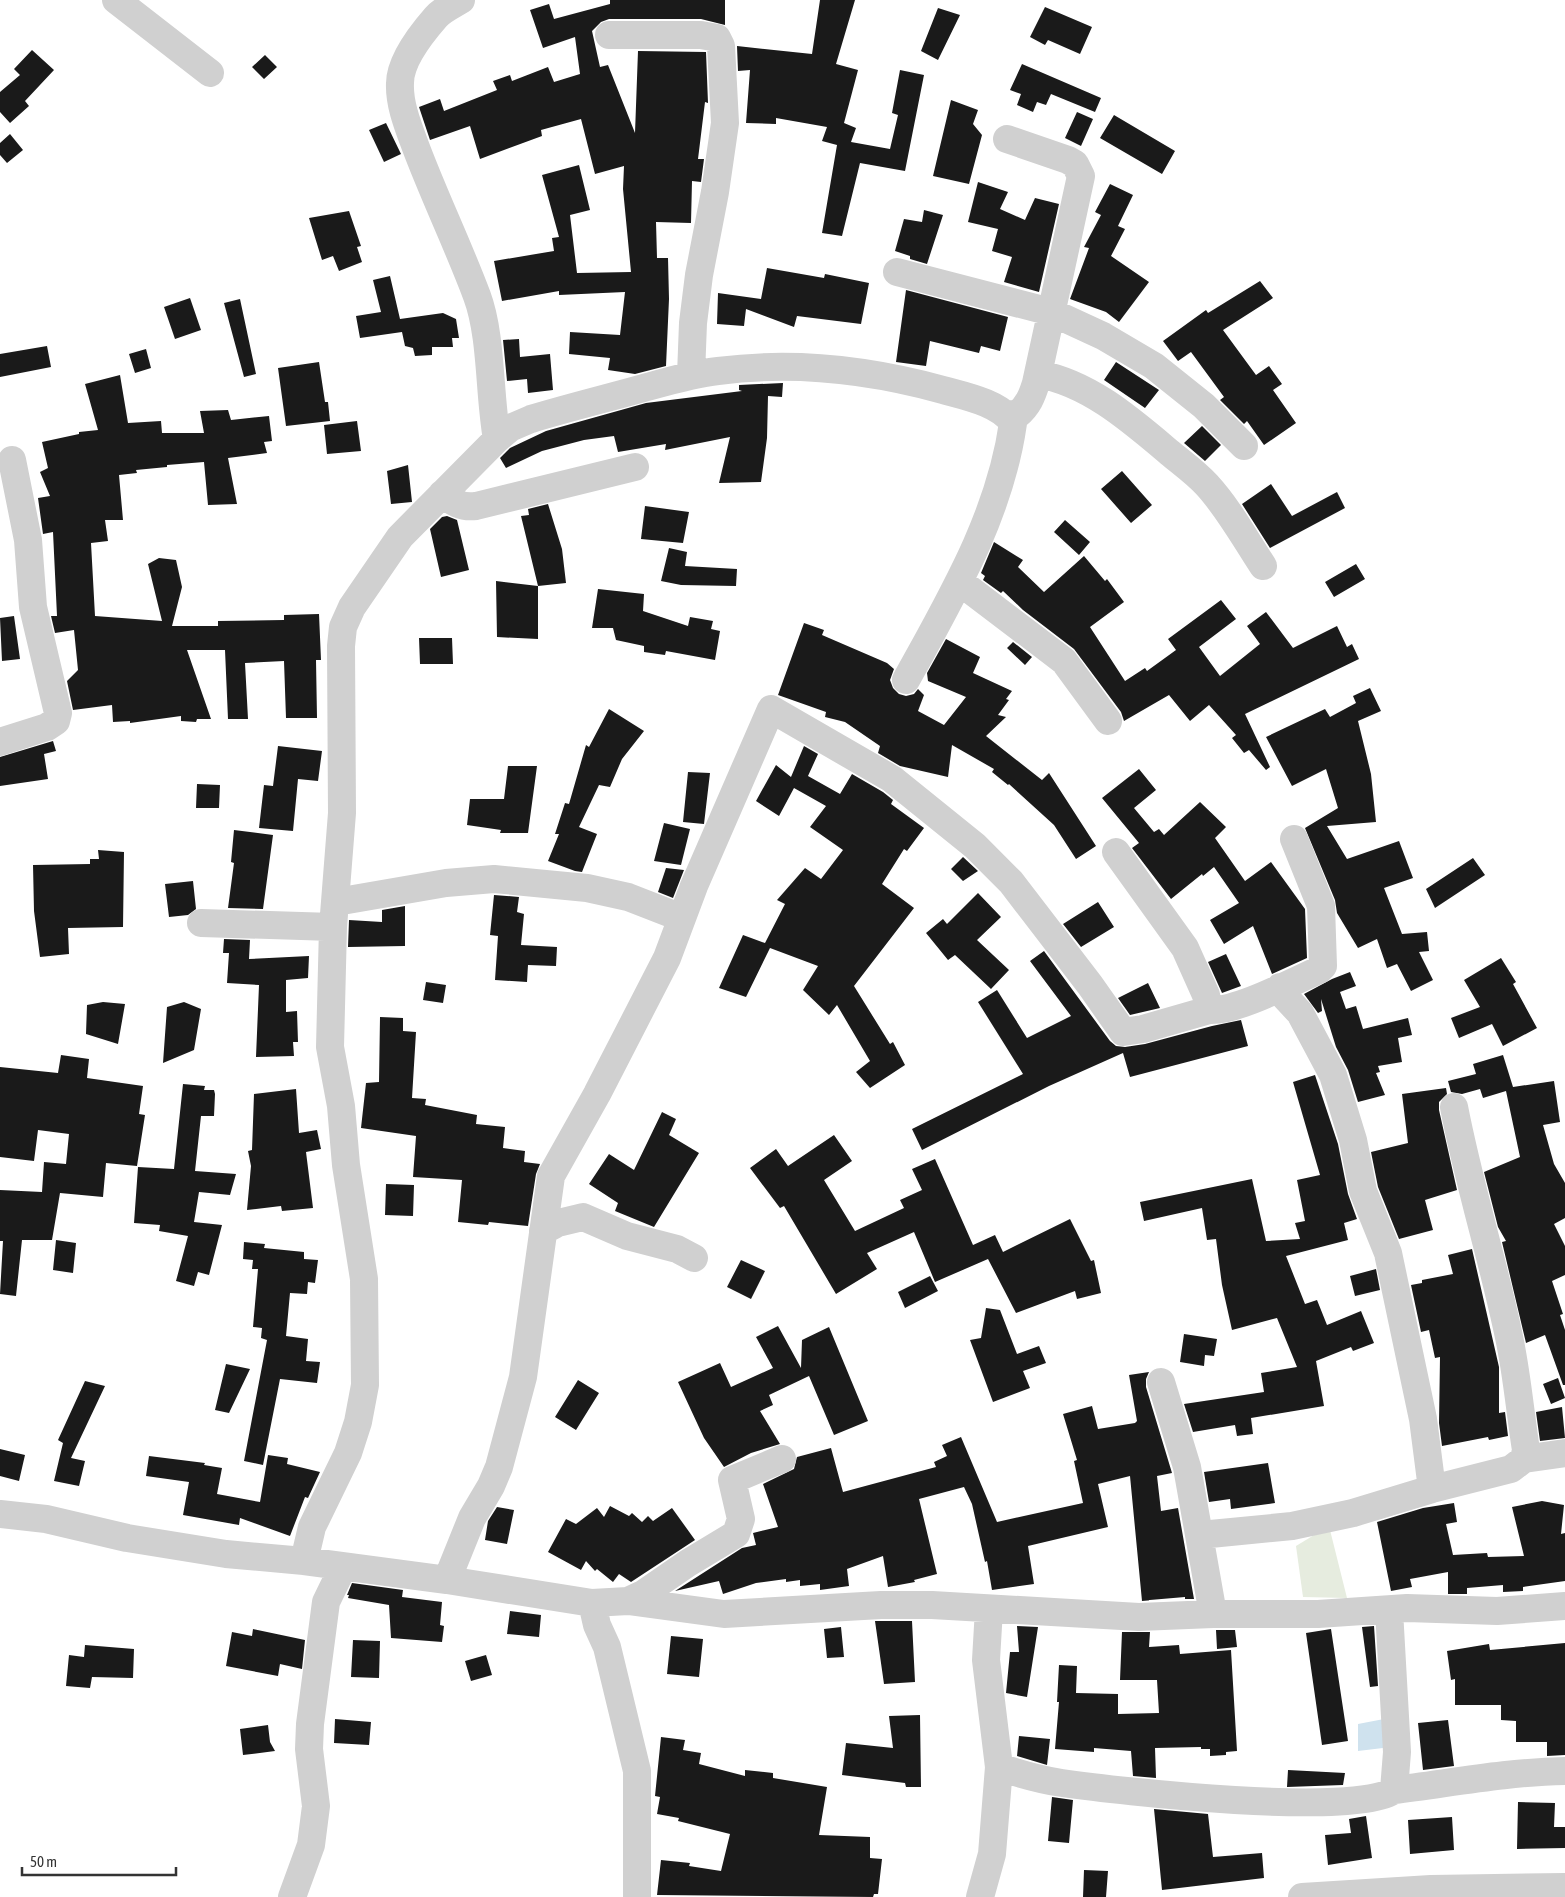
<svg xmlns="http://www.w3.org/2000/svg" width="1565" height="1897" font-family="'Asap Condensed',sans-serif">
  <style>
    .green { fill: #e6ecdf }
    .water { fill: #cfe2ee }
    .building { fill: #1a1a1a }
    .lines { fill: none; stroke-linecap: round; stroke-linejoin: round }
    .minor { stroke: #d0d0d0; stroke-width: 28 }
  </style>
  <rect width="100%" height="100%" fill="#fff"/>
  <path class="green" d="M1329,1526L1347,1598L1303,1597L1296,1546Z"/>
  <path class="water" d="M1384,1719L1383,1748L1358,1751V1724Z"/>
  <path class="building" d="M610,0H725V25L701,19H609L601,22L592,31L600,67L608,65L635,133L638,51L706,52L708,103L705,102L698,159H704L701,182L692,181L691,223L656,222L657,258H668L669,299L666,366L635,374L608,370L610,358L569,354L570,332L620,335L625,292L559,295V291L502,301L494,261L554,251L552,238L559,237L542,175L579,165L590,210L570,215L577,273L631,272L623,189L624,166L595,174L581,119L541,130L542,136L480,159L470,126L430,140L419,107L440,99L444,111L497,90L493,81L510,75L512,81L548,67L554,82L580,74L575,37L543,48L530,10L549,4L554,19L610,4Z
    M820,0H855L836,64L858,70L844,123L856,128L851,142L890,149L898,115L892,113L900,70L924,75L905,171L860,163L842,236L822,233L837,145L822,141L827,127L776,118V124L746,123L750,70L738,71L737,46L812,54Z
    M1045,7L1092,27L1080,54L1048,40L1045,45L1030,37Z
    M938,8L960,15L938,60L921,51Z
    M32,50L54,70L25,101L29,106L10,123L0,112V92L20,75L14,69Z
    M265,55L277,67L264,79L252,67Z
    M1022,64L1101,98L1095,112L1051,94L1046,105L1037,102L1033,112L1017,105L1021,94L1010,90Z
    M951,100L978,110L973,124L982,135L969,184L933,176Z
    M1077,112L1093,119L1081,146L1065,138Z
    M1114,115L1175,151L1162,174L1100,138Z
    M386,123L401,154L384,162L369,130Z
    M10,134L23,150L7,163L0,155V143Z
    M978,182L1008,192L1000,209L1025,220L1035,198L1059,204L1039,292L1004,282L1012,257L992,251L998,229L968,222Z
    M1110,184L1133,195L1118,226L1125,229L1111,256L1149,282L1119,322L1106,312L1070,299L1089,248L1084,247L1101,215L1095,212Z
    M924,210L943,215L927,264L910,259V256L895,251L904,219L922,222Z
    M349,211L361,246L357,247L362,262L339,271L333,256L322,260L309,218Z
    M767,268L824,278L825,274L869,283L861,324L797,316L794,327L746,309L744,326L717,324L718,293L761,299Z
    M390,276L400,319L443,313L456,319L459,338H452L453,347H432V355L415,356L413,348L405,346L402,332L360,338L356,316L381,312L373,280Z
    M1260,281L1273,298L1223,330L1256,375L1269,366L1282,384L1273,390L1296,423L1264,445L1247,421L1244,424L1220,400L1224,397L1191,352L1178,361L1163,341L1206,310L1208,313Z
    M906,290L1008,317L1000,351L981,346L979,353L930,341L926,366L896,362Z
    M190,298L201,330L175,339L164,307Z
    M240,299L256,374L244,377L224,303Z
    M519,339L520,357L550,354L553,390L528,393L527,379L507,381L503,340Z
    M47,346L51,367L0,377V354Z
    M146,349L151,368L135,373L129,354Z
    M319,362L325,402H328L330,421L286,426L278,368Z
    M1116,362L1159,390L1145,408L1104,380Z
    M120,375L128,423L161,421L162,433H204L200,411L228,410L231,420L269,416L272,441L264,442L267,453L228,458L237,504L208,505L204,462L167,465V467L136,470L137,473L119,475L123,520H105L108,541L91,543L95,616L162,621L148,564L159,558L176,560L182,587L172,626H218V621L284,620V615L319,614L321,660H316L317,718H286L284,661L245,663L248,719H228L225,650H187L211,719H197L196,722L181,721V716L130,723V721L113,722L112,705L73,710L67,681L78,670L74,630L55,633L51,616H57L53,532L43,534L38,498L50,496L40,472L48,468L42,442L79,434V432L98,430L85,384Z
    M783,383L782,397L768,396L767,438L761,482L719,483L730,437L665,450L666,444L618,452L614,436L584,440L542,451L506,468L500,458L510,448L546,431L646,403L742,391L739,390V385Z
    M357,421L361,451L327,454L324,425Z
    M1202,426L1221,445L1205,461L1184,443Z
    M408,465L412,502L391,504L387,471Z
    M1122,471L1152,505L1131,523L1101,489Z
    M1271,484L1292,516L1337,492L1345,508L1270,548L1242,504Z
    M548,504L562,549L566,583L538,586L521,516L529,515L528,509Z
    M645,506L689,512L683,543L641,539Z
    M447,516L457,520L469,570L441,577L430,529L442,517Z
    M1065,520L1090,542L1079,555L1054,532Z
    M994,542L1023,560L1018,567L1044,592L1084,556L1105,581L1107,579L1124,602L1090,627L1125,681L1145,668L1147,671L1176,650L1168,639L1221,600L1236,619L1199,647L1220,676L1260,644L1247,626L1266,612L1293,648L1337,626L1347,647L1352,644L1359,659L1245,714L1270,767L1266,770L1249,750L1244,753L1232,738L1236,735L1209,705L1190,721L1169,695L1124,721L1121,712L1074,649L1023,610L1003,591L1001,593L983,580L985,576L981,573Z
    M669,548L687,552L685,566L737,569L736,586L681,585L661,581Z
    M1356,564L1365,579L1334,597L1325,582Z
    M496,581L538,586V639L497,637Z
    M598,589L644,594L643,611L688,626L690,617L713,621L711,629L720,631L715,660L666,651L665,655L644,652V646L616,640L613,628H592Z
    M14,616L20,659L2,661L0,618Z
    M804,623L824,630L822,635L887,663L894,669L890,680L893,688L899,694L906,696L914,694L918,689L924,695L918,711L944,725L966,697L928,681L927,673L946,639L980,657L973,673L1012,691L1006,699L1009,700L998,715L1006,717L986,736L1042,780L1049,773L1096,846L1076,859L1054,825L1009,784L1008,785L992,772L994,769L952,745L948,777L900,766L878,753L880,746L845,722L825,717L826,712L778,695Z
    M419,638H452L453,664H420Z
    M1013,642L1032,657L1025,665L1007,648Z
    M1370,688L1381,711L1358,721L1371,774L1376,822L1327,826L1347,859L1399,841L1413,878L1384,888L1402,934L1427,932L1429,951L1419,952L1433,980L1411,991L1397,964L1387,968L1377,939L1358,948L1337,913L1335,900L1305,828L1338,808L1326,769L1292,786L1266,737L1325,709L1330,717L1356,703L1353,696Z
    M609,709L644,731L622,759L610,787L599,785L579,827L597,834L582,872L575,871L548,861L559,834H555L565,803L569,804L586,745L589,747Z
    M53,741L56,751L44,754L48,779L0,786V757Z
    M278,746L322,751L318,781L298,779L293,831L259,828L264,785L273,786Z
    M804,746L818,754L808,776L840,794L852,774L883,792L893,800L891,804L924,828L907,851L904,849L882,884L914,908L854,986L890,1044L893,1042L905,1065L870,1088L856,1072L870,1061L837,1005L829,1015L803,990L818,966L770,948L746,997L719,988L743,935L765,943L785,904L777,900L805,868L821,879L843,850L810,827L826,806L794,788L779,816L756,801L776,765L791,777Z
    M508,766H537L528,833H500L501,830L467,825L470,799H504Z
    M1139,769L1156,790L1134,808L1154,832L1159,829L1164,835L1200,802L1226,827L1215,838L1245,881L1271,862L1305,909L1307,958L1272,974L1253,926L1224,944L1210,920L1239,903L1214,867L1203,876L1202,874L1171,899L1132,848L1139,843L1102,798Z
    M688,772L710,773L704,824L683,822Z
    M197,784L220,785L219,808H196Z
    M664,823L690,829L681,865L654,861Z
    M234,830L273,835L263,909L228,908L234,863L231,862Z
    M98,850L124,852L123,927L68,928L69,954L40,957L34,911L33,865L90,864V859H99Z
    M963,857L978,871L963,881L951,869Z
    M1473,858L1485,875L1435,908L1426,889Z
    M666,868L684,870L673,898L658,892Z
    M193,881L196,909L188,915L169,917L165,884Z
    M978,893L1001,917L977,940L1009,970L991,989L955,955L948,960L926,933L943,919L947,924Z
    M494,895L519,897L517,912L524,914L521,945L557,947L556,966L528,965L527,982L495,980L498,936L490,935Z
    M1098,902L1114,927L1081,947L1063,924Z
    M405,906V946L348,947L349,920L382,922V910Z
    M224,939L250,940L249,959L309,956L308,978L286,980V1012L297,1011L298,1042H293L294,1056L256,1057L259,985L227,983L229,953H223Z
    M1044,951L1110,1041L1116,1046L1125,1047L1145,1044L1212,1026L1241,1020L1248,1046L1130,1077L1123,1053L1049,1086L922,1150L912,1129L1023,1074L978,1002L997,990L1027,1038L1071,1016L1030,961Z
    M1226,954L1241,986L1222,993L1208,962Z
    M1501,958L1516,982L1513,984L1537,1028L1503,1046L1492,1024L1459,1038L1451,1018L1480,1007L1464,980Z
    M1350,972L1356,986L1340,992L1346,1009L1356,1006L1363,1029L1408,1018L1412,1035L1398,1038L1402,1062L1378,1066L1380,1072L1376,1073L1385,1095L1358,1102L1348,1070L1336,1047L1321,999L1322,1011L1318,1013L1304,994L1332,979Z
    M426,982L446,985L443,1003L423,1000Z
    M1148,983L1160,1008L1130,1015L1118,998Z
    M103,1002L125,1004L118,1044L86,1034L87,1005Z
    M184,1002L201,1009L194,1050L163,1063L167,1007Z
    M380,1017L403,1018V1031L416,1032L412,1098L426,1099L425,1105L477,1115L476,1124L505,1127L503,1148L525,1151L524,1162L540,1164L536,1174L528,1226L489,1222L488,1225L458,1222L462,1180L413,1177L416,1136L361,1128L366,1083L379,1082Z
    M61,1055L89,1059L87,1078L143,1086L139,1114L145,1115L137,1166L106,1163L103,1197L60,1193L52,1240H22L16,1296L0,1294L3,1241H0V1190L42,1192L44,1162L66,1164L69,1134L38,1130L34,1161L0,1157V1067L58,1073Z
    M1503,1055L1513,1087L1554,1081L1560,1122L1543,1125L1554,1164L1565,1183V1218L1554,1224L1565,1246V1275L1552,1281L1563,1314L1560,1315L1565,1330V1385H1563L1545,1335L1526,1343L1502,1242L1506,1241L1498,1227L1484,1172L1520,1157L1506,1091L1483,1098L1480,1089L1462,1094L1451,1092L1448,1081L1476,1074L1473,1064Z
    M1315,1075L1338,1144L1348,1194L1357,1219L1344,1223L1348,1240L1286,1256L1305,1304L1317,1300L1327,1325L1361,1311L1374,1343L1353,1351L1351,1347L1316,1361L1324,1406L1251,1418L1253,1434L1237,1436L1235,1425L1193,1432L1184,1404L1264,1392L1261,1373L1297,1367L1277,1318L1232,1330L1222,1285L1216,1239L1207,1240L1202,1208L1144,1221L1140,1202L1252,1179L1266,1241L1300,1239L1295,1223L1305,1221L1297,1180L1320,1175L1293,1082Z
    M183,1084L205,1086L204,1090H214L215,1094L214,1116H201L195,1171L236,1174L230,1195L199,1192L194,1222L222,1225L209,1275L198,1272L194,1286L176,1281L188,1236L159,1231L160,1225L134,1223L138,1167L174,1169Z
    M1446,1088L1447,1094L1439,1102V1110L1457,1190L1425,1200L1433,1230L1399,1239L1378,1187L1371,1152L1408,1143L1402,1094Z
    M296,1089L299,1133L317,1130L321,1149L306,1152L313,1208L282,1211L281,1206L247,1210L251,1166L248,1151L252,1150L254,1094Z
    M662,1112L676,1119L669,1135L699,1153L654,1227L615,1211L618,1203L589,1184L609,1154L634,1170Z
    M834,1135L852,1161L824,1180L855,1231L904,1208L900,1200L922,1190L912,1169L935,1159L973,1245L995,1235L1003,1252L1070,1219L1091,1261L1094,1260L1101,1293L1077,1299L1075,1291L1016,1313L988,1259L935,1282L914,1232L867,1253L877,1269L836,1294L784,1206L780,1208L750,1168L776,1149L788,1166Z
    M386,1184L414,1185L413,1216L385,1215Z
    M56,1240L76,1243L73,1273L53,1270Z
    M244,1242L265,1244L264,1248L304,1252V1259L318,1260L315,1283L308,1282L307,1294L290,1293L286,1336L308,1339L306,1361L320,1362L317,1383L280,1379L263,1465L244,1461L267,1340L261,1338L262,1328L253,1327L258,1269H252L253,1260L243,1259Z
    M1472,1249L1499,1367V1413L1505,1412L1508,1436L1489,1440L1488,1437L1442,1446L1439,1423L1440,1357L1435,1358L1429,1330L1421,1332L1411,1285L1422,1283V1280L1453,1274L1448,1255Z
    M741,1260L765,1271L751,1299L727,1287Z
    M1376,1269L1380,1290L1355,1296L1350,1276Z
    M930,1276L938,1291L905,1308L898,1292Z
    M986,1308L1000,1310L1017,1354L1039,1346L1046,1363L1023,1371L1030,1388L993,1402L970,1340L981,1338Z
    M778,1326L801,1368L802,1340L829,1327L868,1421L834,1435L809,1376L769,1395L773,1405L760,1411L780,1444L751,1453L724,1467L704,1438L678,1382L720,1363L731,1387L773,1368L756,1337Z
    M1184,1334L1217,1339L1214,1356L1205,1355L1204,1366L1180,1362Z
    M226,1364L250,1369L229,1413L215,1410Z
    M1149,1372L1146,1379V1387L1172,1473L1157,1476L1161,1511L1178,1508L1194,1599H1185V1597L1138,1601H1142L1130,1476L1098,1484L1108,1527L1028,1546L1034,1584L992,1590L987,1561L985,1562L972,1504L964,1487L919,1499L937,1574L914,1580L915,1582L888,1587L883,1556L847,1569L849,1586L820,1590V1584L800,1586V1580L786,1582V1579L756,1583L723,1594L719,1581L675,1591L742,1548L756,1545L753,1533L778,1527L763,1484L794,1469L797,1457L831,1448L843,1492L936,1467L934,1462L947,1456L942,1445L961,1437L997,1522L1083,1503L1074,1461L1077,1460L1063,1414L1092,1406L1098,1429L1135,1423L1137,1421L1129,1375Z
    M1558,1378L1565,1398L1551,1404L1543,1384Z
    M578,1380L599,1393L576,1430L555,1417Z
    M85,1381L105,1386L71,1458L85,1461L79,1486L54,1481L63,1443L58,1440Z
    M1562,1407L1565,1438L1540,1441L1536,1412Z
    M0,1449L25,1455L19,1481L0,1476Z
    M268,1455L288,1458L287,1464L320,1472L308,1498L305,1497L290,1536L240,1518L239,1525L183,1515L189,1482L146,1476L149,1456L205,1463L204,1465L222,1468L217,1494L260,1502Z
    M1268,1463L1275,1503L1231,1509L1230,1499L1209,1502L1204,1472Z
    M1542,1501L1564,1505L1561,1534L1565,1533V1581L1523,1587V1591L1503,1592V1585L1467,1588V1594H1448V1572L1410,1579L1412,1587L1391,1591L1377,1522L1423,1508L1454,1503L1457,1522L1446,1524L1453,1555L1487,1553L1488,1557L1524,1556L1512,1507Z
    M610,1506L629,1516L632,1513L642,1522L648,1516L653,1521L672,1508L695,1540L631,1582L619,1574L613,1582L597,1569L595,1571L586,1561L581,1570L548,1552L566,1519L576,1524L597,1508L604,1517Z
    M497,1507L514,1510L507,1544L485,1540L488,1521Z
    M352,1583L403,1590L402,1597L442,1602L440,1625L444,1626L442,1642L391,1638L389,1605L348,1598L349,1595H347Z
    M510,1611L541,1615L539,1637L507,1634Z
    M875,1621H912L915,1682L884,1684Z
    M1017,1626L1038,1627L1027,1697L1006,1693L1010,1652H1019Z
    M1374,1626L1378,1686L1370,1687L1362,1627Z
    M841,1627L844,1657L827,1658L824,1629Z
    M253,1629L305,1640L302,1669L280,1664L278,1676L226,1666L232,1632L252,1636Z
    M1331,1629L1348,1741L1322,1745L1306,1633Z
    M1216,1630H1235L1237,1647L1217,1649Z
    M1122,1632H1150L1149,1647L1179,1645L1180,1654L1231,1650L1237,1751L1226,1752V1755L1210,1756V1749H1201V1747L1155,1748L1156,1778L1133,1776L1131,1751L1094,1748V1752L1055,1749L1059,1702H1057L1059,1665L1077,1666L1076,1693L1118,1694V1714L1159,1713L1157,1680H1120Z
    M671,1636L703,1639L699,1677L667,1674Z
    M353,1640L380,1641L379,1678L351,1677Z
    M1565,1643V1755L1547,1756V1742H1516V1721L1501,1720V1705H1455V1679L1451,1680L1447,1651L1489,1644L1490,1650Z
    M85,1645L134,1649L133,1678L92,1677L90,1688L66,1686L69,1655L84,1657Z
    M486,1655L492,1675L471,1681L465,1661Z
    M920,1715L921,1787H906L905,1783L842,1775L846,1743L893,1748L889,1716Z
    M335,1719L371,1722L369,1745L334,1743Z
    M1448,1720L1454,1766L1423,1770L1418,1723Z
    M268,1725L270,1742L275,1751L243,1755L240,1729Z
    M1019,1736L1050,1739L1047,1765L1017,1756Z
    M661,1737L685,1740L683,1750L701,1753L699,1764L745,1776V1770L773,1773V1778L827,1787L819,1835L870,1837V1858L882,1859L878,1894H874L873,1897L657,1895L661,1860L690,1863L689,1866L721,1871L730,1834L678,1821L679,1818L657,1814L660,1797L655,1796Z
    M1288,1770L1345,1773L1343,1785L1287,1787Z
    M1052,1797L1073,1800L1069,1843L1048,1841Z
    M1518,1802L1555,1803L1554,1827H1565V1848L1517,1849Z
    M1154,1809L1208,1814L1213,1857L1262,1853L1264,1878L1162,1890Z
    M1366,1816L1372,1858L1328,1865L1325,1835L1351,1833L1349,1819Z
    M1452,1817L1454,1850L1410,1854L1408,1820Z
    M1084,1870L1108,1871L1106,1897H1083Z"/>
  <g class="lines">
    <path class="minor" d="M116,0L210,73
      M461,0C453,5 442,10 436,17C422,33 400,61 400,83C399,104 408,126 415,145C434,196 458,245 477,296C492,336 489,396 497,439
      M609,35H701L717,38L721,46L725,123L715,192L699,275L693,323L691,375
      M897,272L1051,312L1103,336L1154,366L1204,406L1244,446
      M1038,374C1089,383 1131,420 1170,453C1182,463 1196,473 1207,485C1229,509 1245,539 1263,566
      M1007,414L1017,415C1028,406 1032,396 1036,383L1081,176L1075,164L1068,160L1007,139
      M442,494C453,502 461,508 476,506L635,467
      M960,582L1064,661L1108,721
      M0,742L47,727L56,721L58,713L33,607L28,540L12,460
      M1116,852L1185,948L1206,995L1209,1010C1236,1012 1292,982 1319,970L1323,966L1321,906L1294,839
      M336,902L446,883L494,879L587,888L628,897L682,918
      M201,923L333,927
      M1280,987L1286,998L1300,1013L1333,1075L1353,1140L1363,1191L1388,1253L1423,1419L1432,1489
      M543,1231L558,1223L583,1217L627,1236L677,1249L694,1258
      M1161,1382L1187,1467L1213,1614
      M1524,1459L1565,1453
      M0,1514L46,1519L127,1538L226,1554L304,1561L447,1580L592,1603L628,1601L724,1614L881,1605H932L1139,1617L1213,1614H1318L1407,1608L1497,1611L1565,1606
      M1200,1535L1292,1526L1353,1513L1432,1489L1511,1469L1524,1459L1526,1450C1520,1412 1517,1374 1509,1337C1493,1260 1469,1185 1454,1107
      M304,1561L312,1527L348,1453L358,1422L365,1385L364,1279L346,1165L341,1106L330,1047L333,927L342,813L341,646L343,627L352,607L400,537L497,439L510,428L531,419C567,408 604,399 640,389C666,382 691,374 718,371C793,361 870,370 943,390C965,396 1000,403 1013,423C1000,516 951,598 906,680
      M447,1580L472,1518L491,1486L499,1467L523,1377L551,1176L597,1094L667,958L694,886L771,709L892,779L975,846L1011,882L1090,985L1123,1032L1143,1029L1209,1010
      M628,1601L643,1594L688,1563L736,1534L741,1519L732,1480L782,1459
      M592,1603L597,1625L607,1647L637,1771V1897
      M1389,1610L1397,1752L1394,1790
      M999,1767C1020,1774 1040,1780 1062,1783C1117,1791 1357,1818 1394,1790C1451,1783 1507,1772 1565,1771
      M292,1897L311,1845L316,1806L309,1749L310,1724L326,1602L343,1567
      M980,1897L992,1854L999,1767L986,1660L989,1609
      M1302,1897L1431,1889L1565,1887"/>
  </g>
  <path d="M22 1867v8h154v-8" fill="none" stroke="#333333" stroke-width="2.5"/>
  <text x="30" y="1867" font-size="15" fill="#333333" stroke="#ffffff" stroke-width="4" paint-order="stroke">50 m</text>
</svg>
